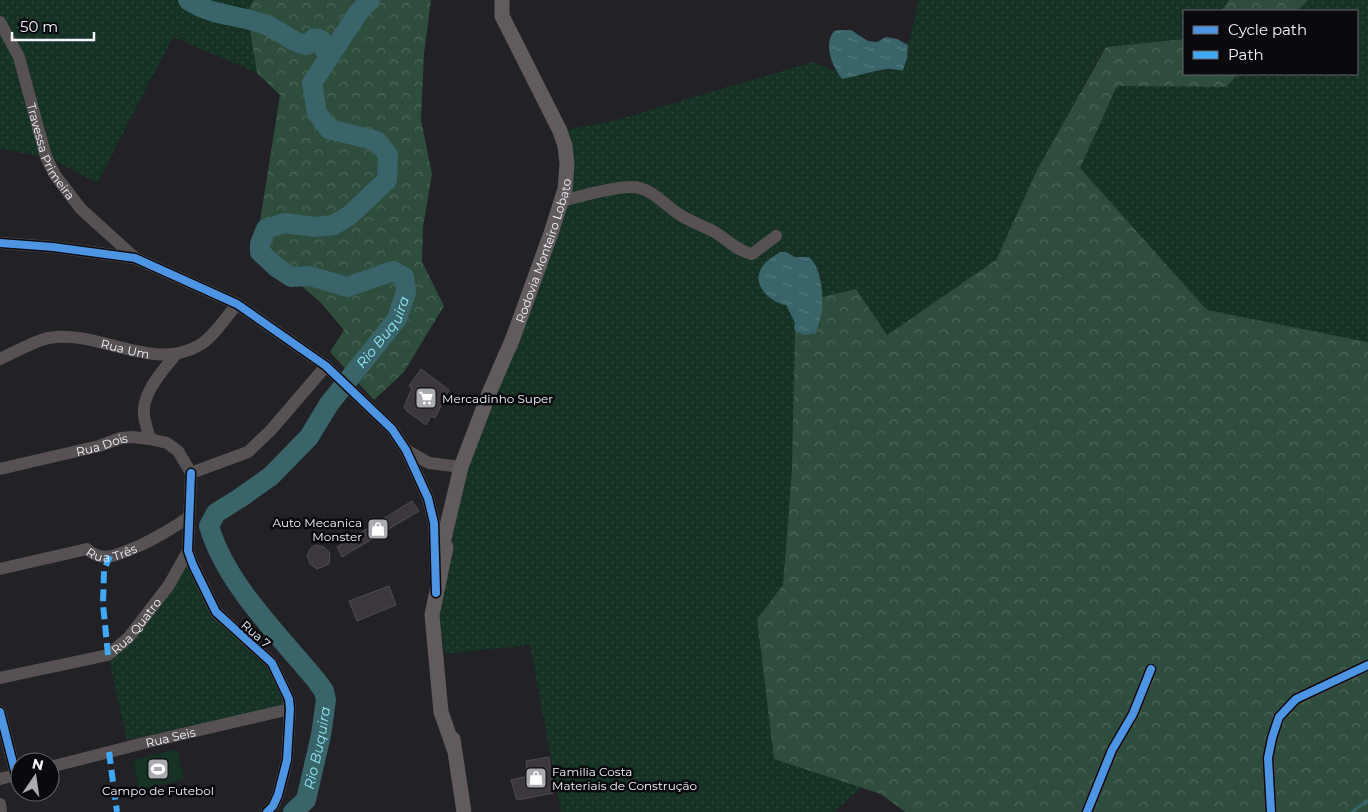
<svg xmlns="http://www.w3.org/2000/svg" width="1368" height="812" font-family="Montserrat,sans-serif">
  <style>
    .grass { fill: url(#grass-dots) }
    .forest { fill: url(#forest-crowns) }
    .garden { fill: #153224 }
    .water { fill: url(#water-ripples) }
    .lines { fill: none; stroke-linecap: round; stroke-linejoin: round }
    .stream { stroke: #38646a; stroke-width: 3 }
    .river { stroke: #38646a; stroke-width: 20 }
    .building { fill: #3c373d; stroke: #4d4c50 }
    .minor { stroke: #575153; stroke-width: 12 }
    .major { stroke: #625b5d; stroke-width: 15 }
    .quiet { stroke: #3fa9f5; stroke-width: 6; stroke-dasharray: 12 6; stroke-linecap: butt }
    .cycleway-casing { stroke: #09090e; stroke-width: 11 }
    .cycleway { stroke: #4d94e3; stroke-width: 8 }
    .labels { text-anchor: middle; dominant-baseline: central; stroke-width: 5; stroke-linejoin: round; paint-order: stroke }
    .street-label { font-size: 12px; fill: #f3f4fc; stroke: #09090e }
    .poi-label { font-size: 12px; fill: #f3f4fc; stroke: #09090e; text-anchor: start }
    .water-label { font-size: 14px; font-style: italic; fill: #93e8f4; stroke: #09090e }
  </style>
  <defs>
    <pattern id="grass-dots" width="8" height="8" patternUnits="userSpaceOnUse" patternTransform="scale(1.25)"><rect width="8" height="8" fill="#153224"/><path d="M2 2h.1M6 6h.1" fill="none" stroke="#2c463a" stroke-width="1.8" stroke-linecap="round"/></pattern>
    <pattern id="forest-crowns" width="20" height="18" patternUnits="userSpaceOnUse" patternTransform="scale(1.25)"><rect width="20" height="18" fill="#2e4d3c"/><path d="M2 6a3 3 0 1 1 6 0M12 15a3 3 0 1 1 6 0" fill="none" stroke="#4d6759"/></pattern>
    <pattern id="water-ripples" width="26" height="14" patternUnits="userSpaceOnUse" patternTransform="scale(1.25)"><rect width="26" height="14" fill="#38646a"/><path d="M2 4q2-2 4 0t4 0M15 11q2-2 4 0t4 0" fill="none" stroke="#557b80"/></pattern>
  </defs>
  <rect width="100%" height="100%" fill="#212126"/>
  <path class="grass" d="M0,0H254L247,12L257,73L173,37L97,183L47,157L0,149Z
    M919,0H1229L1221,11H1184V39L1105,47L1037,170L997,260L887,335L792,468L783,585L757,619L774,759L861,788L834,812H561L530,645L445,654L436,593L451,504L565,189L560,131L613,121L813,62L836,71L843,79L859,74L894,68L907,58L908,45Z
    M1308,0H1368V342L1207,310L1080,168L1117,86L1226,87L1238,74H1357V11H1297Z
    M185,557L212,615L268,669L285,706L127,740L108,655Z"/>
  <path class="forest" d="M254,0H431L424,54L421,120L432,174L423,227L422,262L444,306L404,372L374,400L330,352L344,330L320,302L291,277L276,267L260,244L266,229L260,221L280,95L257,73L247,12Z
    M1229,0H1308L1297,11H1221Z
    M1184,39V74H1238L1226,87L1117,86L1080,168L1207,310L1368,342V812H905L881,794L774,759L757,619L783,585L792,468L795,331L799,333L817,330L820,324L822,297L856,289L887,335L996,260L1037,170L1106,47Z"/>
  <path class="garden" d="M177,749L184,779L139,791L133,760Z"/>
  <path class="water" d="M839,30H851L868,41L877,42L886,37L897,39L908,45L907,58L903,70C897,71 893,68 887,69C872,71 857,76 842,79C832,66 823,45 834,31Z
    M780,252H786L795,257H809C825,270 826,316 815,333L804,335L795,331L794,327L795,323L786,305C772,303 753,287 760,271C763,262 773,257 780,252Z"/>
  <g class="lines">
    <path class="stream" d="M1352,812L1368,800"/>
    <g class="river">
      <path d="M188,0C211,16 241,15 266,25C280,30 292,43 307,45L315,38L321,40L322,46L330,56"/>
      <path id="s1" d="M293,812L306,800L321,735L326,700L324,691L316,680C278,634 226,584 209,526L216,513L240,498L271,476L309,437L329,404L397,319L406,292L404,277L393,271L347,287L310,276L291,277L276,267L260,252V244L266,229L284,223L315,227L334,225L350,215L387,180L388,155L377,141L329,129L317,113L312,83L358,13L370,0"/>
    </g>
  </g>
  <path class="building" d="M421,369L449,390L435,418L431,416L426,425L407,411L404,407L412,388L409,386Z
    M412,501L419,511L342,557L337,547Z
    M315,545L324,547L330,553L329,564L317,569L310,564L307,556L310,549Z
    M389,586L396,605L357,621L349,601Z
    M549,757L554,793L517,800L511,780L528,776L526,761Z"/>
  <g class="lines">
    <g class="minor">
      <path id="s2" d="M0,22L19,57L46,157L55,175L81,209L134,257"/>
      <path d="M562,201C581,196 615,186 633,187C653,188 666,207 682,216C692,222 703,226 713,231C727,239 737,251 752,254L776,236"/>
      <path d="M0,243L53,247L135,258L237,304L326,366L392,429L406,450L428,498L434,523L436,579"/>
      <path id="s3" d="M0,359C13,353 36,340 49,338C97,329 151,372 198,346C212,339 227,316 237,304"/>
      <path d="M150,439C148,431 145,423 144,416C141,393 163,371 176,354"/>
      <path d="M406,450L429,463L461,467"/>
      <path id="s4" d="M0,469L99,446L121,438L132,437L150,439L167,443L178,451L191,473"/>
      <path d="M191,473L188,551L193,565L216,612L272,663L289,699L290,709L287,760L278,795L273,806L267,812"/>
      <path d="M191,473L248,452L271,430L326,366"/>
      <path id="s5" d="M0,569L87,549C104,565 123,552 141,545C158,537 173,528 189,517"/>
      <path id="s6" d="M0,678L108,655L129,637L169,585L188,551"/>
      <path d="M0,712L16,775"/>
      <path id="s7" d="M50,767L148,742L290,709"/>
      <path d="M0,779L20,774"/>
      <path d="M0,804L1,812"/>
      <path d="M1087,812L1112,750L1133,714L1151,669"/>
      <path d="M1271,812L1268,758L1272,738L1279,717L1296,699L1368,665"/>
    </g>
    <g class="major">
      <path d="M446,547L432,615L441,712L454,749"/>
      <path id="s8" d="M443,557L442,547L461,467L490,391L513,338L551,233L565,189L567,164L565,146L560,131L502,16V0"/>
      <path d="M453,739L464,812"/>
    </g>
    <path class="quiet" d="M108,655L103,604L104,570L110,556
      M109,752L117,812"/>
    <g class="cycleway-casing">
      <path id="cycleway" d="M0,243L53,247L135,258L237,304L326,366L392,429L406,450L428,498L434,523L436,593
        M191,473L188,551L193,565L216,612L272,663L289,699L290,709L287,760L278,795L273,806L267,812
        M0,712L16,775
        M1087,812L1112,750L1133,714L1151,669
        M1271,812L1268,758L1272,738L1279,717L1296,699L1368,665"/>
    </g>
    <use href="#cycleway" class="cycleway"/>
  </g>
  <defs>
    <g id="supermarket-square" transform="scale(1.125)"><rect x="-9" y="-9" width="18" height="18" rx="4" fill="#aaaab1" stroke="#09090e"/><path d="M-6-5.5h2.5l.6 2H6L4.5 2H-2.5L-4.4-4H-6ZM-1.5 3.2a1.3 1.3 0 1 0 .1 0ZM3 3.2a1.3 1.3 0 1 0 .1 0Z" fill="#fff"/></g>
    <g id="shop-square" transform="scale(1.125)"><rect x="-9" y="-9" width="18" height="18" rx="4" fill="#aaaab1" stroke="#09090e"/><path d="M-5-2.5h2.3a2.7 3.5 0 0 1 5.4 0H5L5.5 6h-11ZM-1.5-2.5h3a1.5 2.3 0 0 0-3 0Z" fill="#fff"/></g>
    <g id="stadium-square" transform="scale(1.125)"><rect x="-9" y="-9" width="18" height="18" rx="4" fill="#aaaab1" stroke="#09090e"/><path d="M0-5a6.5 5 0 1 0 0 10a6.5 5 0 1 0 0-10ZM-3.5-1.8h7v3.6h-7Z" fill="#fff"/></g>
  </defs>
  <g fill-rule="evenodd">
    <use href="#supermarket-square" x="426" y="398"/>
    <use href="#shop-square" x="378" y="529"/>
    <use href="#stadium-square" x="158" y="769"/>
    <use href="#shop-square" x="536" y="778"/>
  </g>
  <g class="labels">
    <g class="street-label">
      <text stroke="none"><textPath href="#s2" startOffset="140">Travessa Primeira</textPath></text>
      <text stroke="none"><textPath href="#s8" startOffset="324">Rodovia Monteiro Lobato</textPath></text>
      <text stroke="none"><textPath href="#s3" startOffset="131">Rua Um</textPath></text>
      <text stroke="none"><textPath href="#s4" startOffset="105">Rua Dois</textPath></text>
      <text stroke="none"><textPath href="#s5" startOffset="116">Rua Três</textPath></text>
      <text stroke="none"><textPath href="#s6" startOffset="151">Rua Quatro</textPath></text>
      <text transform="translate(256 634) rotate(41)">Rua 7</text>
      <text stroke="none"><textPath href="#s7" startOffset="124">Rua Seis</textPath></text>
    </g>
    <g class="poi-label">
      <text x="442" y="398">Mercadinho Super</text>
      <text x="362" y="522" text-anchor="end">Auto Mecanica<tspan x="362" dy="14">Monster</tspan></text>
      <text x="552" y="771">Familia Costa<tspan x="552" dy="14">Materiais de Construção</tspan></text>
      <text x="158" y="790" text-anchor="middle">Campo de Futebol</text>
    </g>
    <g class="water-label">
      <text stroke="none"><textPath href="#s1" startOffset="596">Rio Buquira</textPath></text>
      <text stroke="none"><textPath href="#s1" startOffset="71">Rio Buquira</textPath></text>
    </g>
  </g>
  <rect x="1183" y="10" width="175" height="65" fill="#09090e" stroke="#67676d"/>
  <rect x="1193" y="26" width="25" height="8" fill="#4d94e3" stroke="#67676d"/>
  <text x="1228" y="35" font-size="15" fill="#f3f4fc">Cycle path</text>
  <rect x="1193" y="51" width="25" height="8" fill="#3fa9f5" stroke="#67676d"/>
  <text x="1228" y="60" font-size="15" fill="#f3f4fc">Path</text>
  <g transform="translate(35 777) rotate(13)"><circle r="24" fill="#09090e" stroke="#67676d"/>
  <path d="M0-4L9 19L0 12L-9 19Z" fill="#aaaab1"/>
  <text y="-8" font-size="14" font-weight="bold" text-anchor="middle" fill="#f3f4fc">N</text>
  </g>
  <path d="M12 32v8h82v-8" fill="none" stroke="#f3f4fc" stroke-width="2.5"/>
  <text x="20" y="32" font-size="15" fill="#f3f4fc" stroke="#09090e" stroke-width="4" paint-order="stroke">50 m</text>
</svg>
